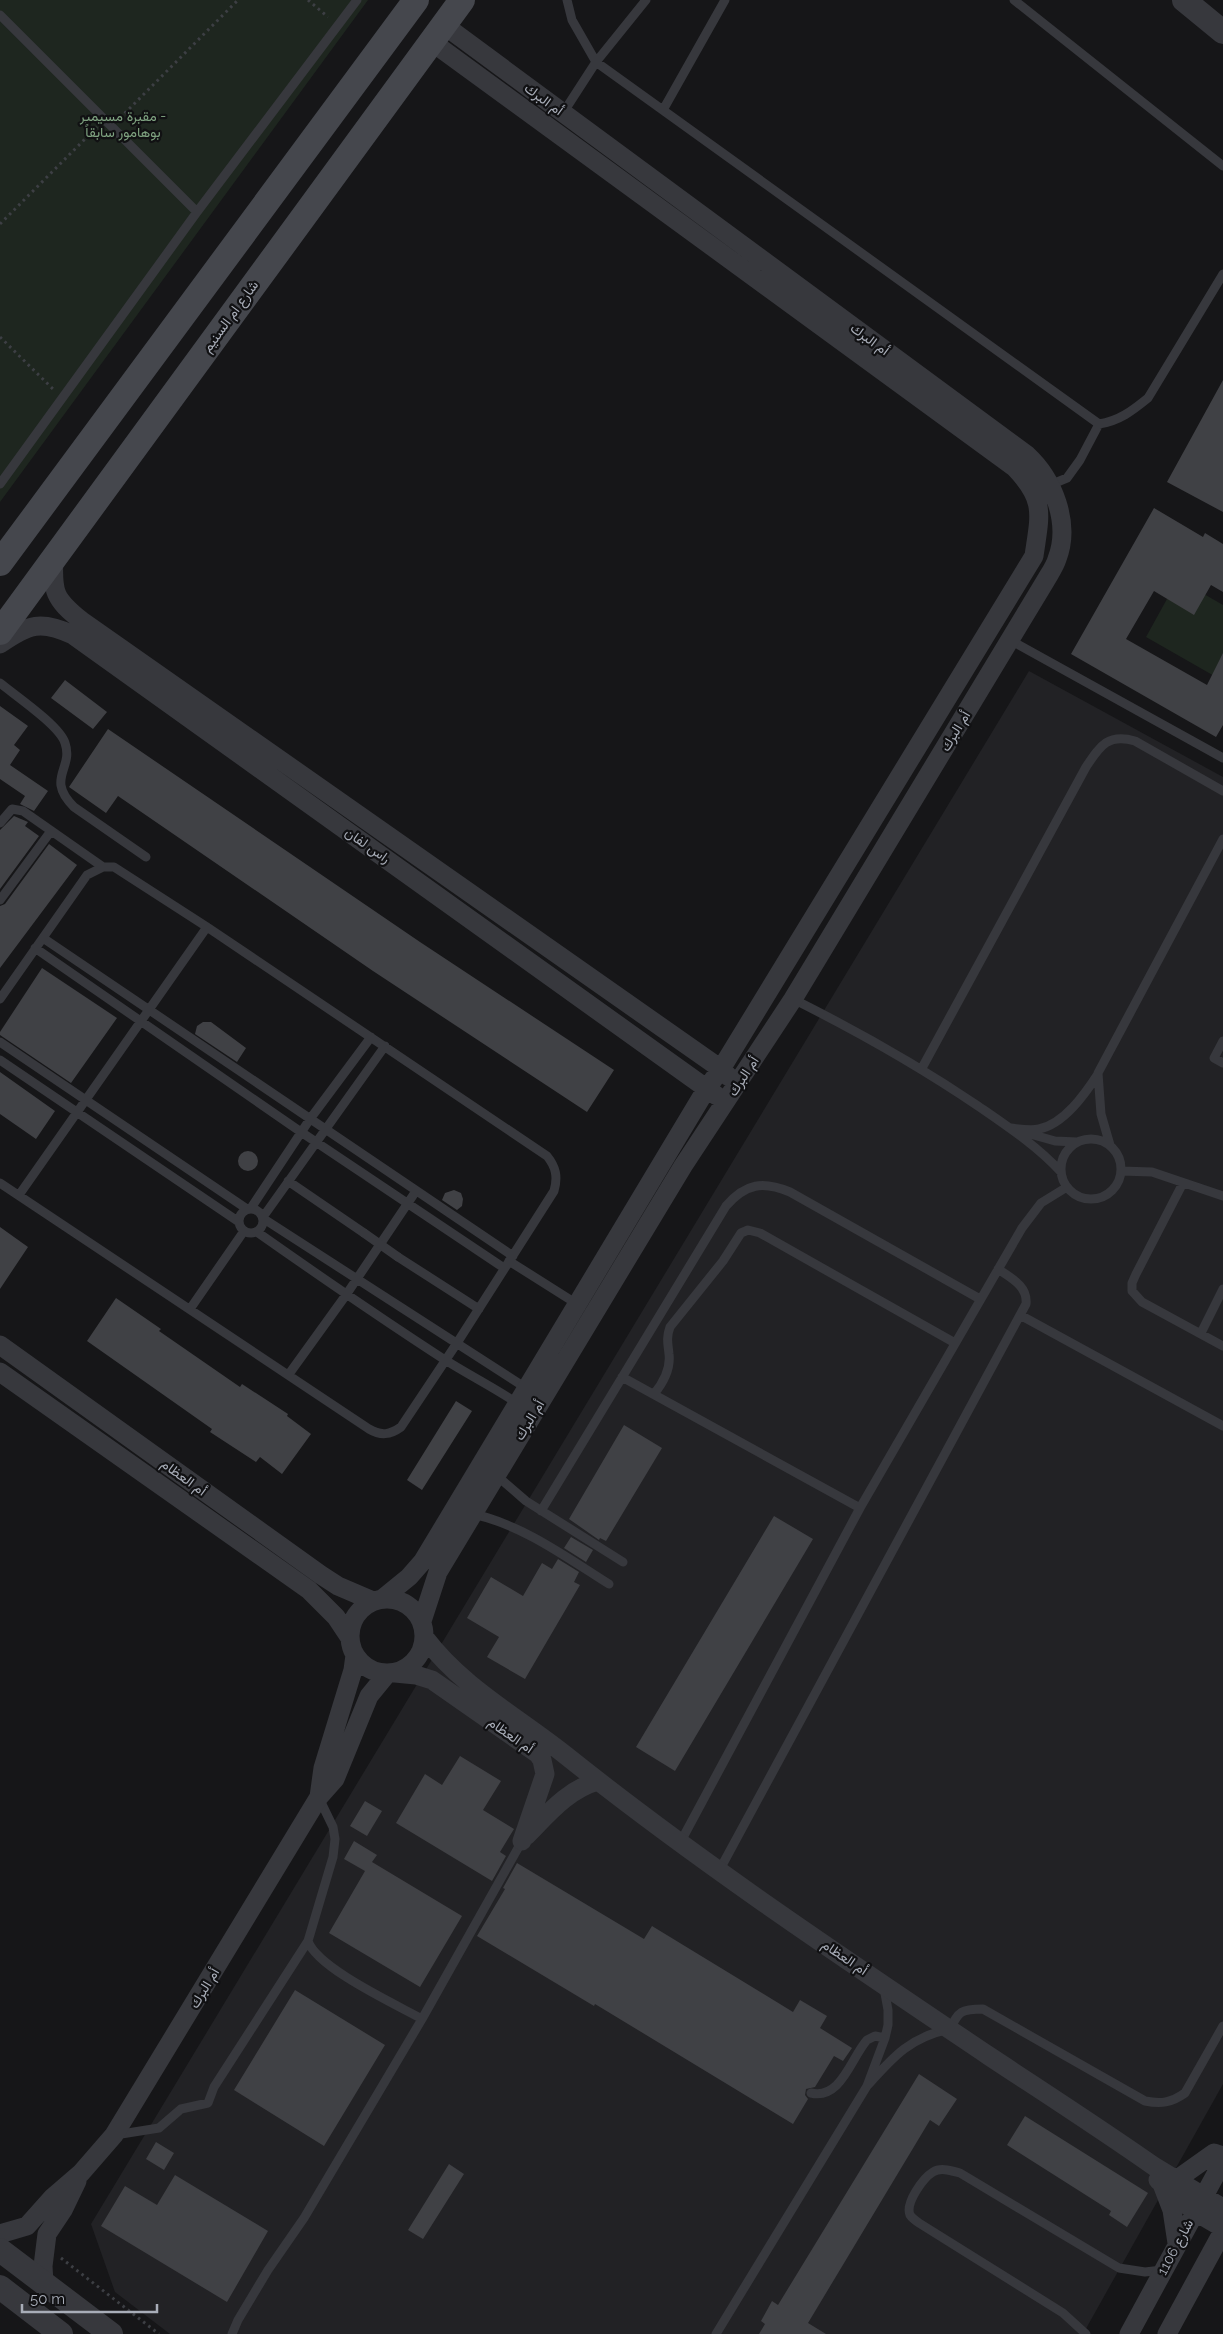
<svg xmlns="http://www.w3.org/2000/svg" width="1223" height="2334" font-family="Raleway,Vazirmatn,sans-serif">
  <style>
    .built { fill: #222225 }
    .green { fill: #1e261f }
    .building { fill: #404145 }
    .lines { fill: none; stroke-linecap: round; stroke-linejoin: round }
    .path { stroke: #3d3f44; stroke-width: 3; stroke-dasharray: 2.5 4; stroke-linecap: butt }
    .service { stroke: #37383d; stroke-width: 9 }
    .minor { stroke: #37383d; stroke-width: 19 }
    .tertiary { stroke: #37383d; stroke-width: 24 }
    .secondary { stroke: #45474d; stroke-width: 26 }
    .service-bridge { stroke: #37383d; stroke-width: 9 }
    .labels { text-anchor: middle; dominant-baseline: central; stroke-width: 4.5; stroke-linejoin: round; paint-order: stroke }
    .street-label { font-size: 14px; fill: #a8adb8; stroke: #111113 }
    .park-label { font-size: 14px; fill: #7fa381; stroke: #111113 }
  </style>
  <rect width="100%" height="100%" fill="#161618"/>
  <path class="built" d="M1029,671L1223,777V2084L1083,2334H170L115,2292L91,2224Z"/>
  <path class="green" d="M0,0H368L0,502Z
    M1178,579L1223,605V681L1146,637Z"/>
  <path class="building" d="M1223,380V512L1167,482Z
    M1154,508L1203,537L1205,533L1223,544V592L1211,585L1194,615L1154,591L1126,639L1207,685L1223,653V725L1216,737L1071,654Z
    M65,680L107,712L93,729L51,698Z
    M0,706L28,726L14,745L20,750L10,765L48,791L34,811L20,804L25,796L0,779Z
    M108,729L420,942L614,1070L587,1112L373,971L118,796L106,813L69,787Z
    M14,816L28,822L25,826L39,836L0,889V830Z
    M49,844L77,865L0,968V906L5,904Z
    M42,968L117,1018L71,1083L0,1035V1032Z
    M203,1022H211L246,1048L237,1062L195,1034L197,1026Z
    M0,1072L55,1111L36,1139L0,1114Z
    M238 1161a10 10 0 1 1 20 0a10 10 0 1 1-20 0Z
    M454,1190L461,1193L463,1199L462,1206L457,1210L442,1200L445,1193Z
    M0,1227L28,1247L0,1289Z
    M116,1298L161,1329L159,1331L240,1387L242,1384L288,1414L287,1416L311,1434L282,1474L260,1457L256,1462L210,1432L212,1429L87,1341Z
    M456,1401L472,1411L422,1490L407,1480Z
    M624,1425L662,1448L606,1541L600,1538L599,1540L569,1519Z
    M774,1516L813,1539L675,1771L636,1747Z
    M571,1537L593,1550L586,1562L564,1548Z
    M558,1559L579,1572L574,1582L580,1585L525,1679L487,1657L499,1637L467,1618L491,1577L523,1596L542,1563L552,1569Z
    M460,1756L501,1781L483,1810L514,1829L500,1852L506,1856L492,1881L396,1823L425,1774L442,1785Z
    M365,1801L382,1811L367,1836L350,1826Z
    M354,1841L377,1855L372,1862L462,1916L420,1987L329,1933L365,1871L344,1859Z
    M517,1863L644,1939L652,1926L793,2012L800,2000L827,2016L820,2028L852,2048L843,2061L834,2056L815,2087L806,2089L805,2095L808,2099L793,2124L595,2004L594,2006L477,1936L505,1889L503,1888Z
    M295,1990L385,2045L324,2146L234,2090Z
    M919,2074L957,2099L939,2126L930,2120L808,2323L826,2334H759L765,2324L761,2321L772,2301L778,2305Z
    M1025,2116L1148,2193L1127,2227L1109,2215L1111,2211L1007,2145Z
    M156,2142L174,2153L164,2170L146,2159Z
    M449,2164L464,2174L423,2239L408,2230Z
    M175,2175L268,2231L227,2302L101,2226L125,2186L157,2205Z"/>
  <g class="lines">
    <path class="path" d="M308,0L328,17
      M120,118L238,0
      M0,224L97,127
      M0,337L53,389
      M61,2258L159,2334"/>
    <path class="service" d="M567,0L572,20L596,62L646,0
      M1014,0L1223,166
      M0,15L197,212
      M663,110L725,0
      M563,113L596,62L1099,424
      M0,484L197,212L357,0
      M1050,485L1067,478L1080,460L1099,424C1119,421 1132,411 1148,398L1223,274
      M1010,640L1223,758
      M0,683C16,696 60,726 65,743C74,769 45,778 74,807L146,857
      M0,823L12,809L23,811L103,867
      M0,900L51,831
      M43,938L513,1256
      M35,948L301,1132L504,1268
      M0,999L87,875L103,867H114L207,927L547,1156C556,1167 558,1177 554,1191L457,1343L401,1427C390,1435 381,1436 369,1429L0,1183
      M793,999C857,1031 919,1066 978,1106C1007,1126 1037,1146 1061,1172
      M1223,1041L1214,1058L1223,1063
      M0,1042L247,1209
      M0,1060L239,1222
      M922,1068L1086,767C1100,746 1108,733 1135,741L1223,791
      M1011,1128C1020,1129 1030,1131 1039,1129C1064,1124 1085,1094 1098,1074
      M1023,1132L1055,1141L1077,1142
      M1061 1169a30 30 0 1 1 60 0a30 30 0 1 1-60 0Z
      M1110,1145L1101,1114L1098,1073L1223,839
      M1121,1171L1152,1172L1223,1196
      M288,1181L364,1233
      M1183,1183L1136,1274L1132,1283V1291L1142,1302L1223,1346
      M19,1195L207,927
      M251,1208L310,1119L371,1037
      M239 1221a12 12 0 1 1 24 0a12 12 0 1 1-24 0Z
      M263,1217L385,1046
      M264,1219L526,1388
      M257,1232C318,1275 379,1317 442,1358C467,1374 493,1387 517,1403
      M398,1257L479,1309
      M509,1261L577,1304
      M190,1309L244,1231
      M1020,1315L1223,1426
      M1201,1333L1223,1289
      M289,1374L346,1295L416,1191
      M622,1377L860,1508
      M654,1394C663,1383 671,1370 669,1354C668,1344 666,1338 670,1327L723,1261L741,1233L748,1230L760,1233L955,1343
      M496,1475L526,1501L623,1562
      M541,1511L726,1206C746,1183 763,1181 790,1192L980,1299
      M473,1514C523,1525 566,1557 609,1584
      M680,1843L860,1508L1022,1228L1041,1203L1067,1187
      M719,1871L1026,1304C1028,1286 1011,1278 998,1269
      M422,2019L522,1841
      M867,2086C893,2057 910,2037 950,2029C959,2011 961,2009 983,2009L1145,2101C1161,2104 1171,2103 1185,2093L1223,2026
      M811,2093C841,2100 851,2058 867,2040L875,2036L885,2038
      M115,2135L159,2128L181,2109L208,2103L214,2087L308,1941L333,1857L335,1839L333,1827L319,1798
      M232,2334L238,2320L268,2270L304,2218L422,2019C395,2004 317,1968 308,1941
      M716,2334L867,2086L885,2038L888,2025V2010L884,1988
      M1086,2334L1063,2313L919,2223C916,2221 912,2218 910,2215C905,2203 923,2178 933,2172C941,2167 952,2171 960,2173L1119,2268L1145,2272L1162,2270"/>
    <path class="minor" d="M54,557C52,592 54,599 82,621L721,1069L729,1077
      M0,644C29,624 41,620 73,635L717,1096
      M0,1345L321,1575L338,1586L373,1601
      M0,1372L309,1590L336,1617L350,1638
      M350 1636a37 37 0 1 1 74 0a37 37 0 1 1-74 0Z
      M382,1599L409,1577L423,1561L707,1088L721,1069L1034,556C1040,514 1046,500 1014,467L432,42
      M422,1621L438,1572L683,1166L793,999L1046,580C1050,573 1055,566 1057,559C1071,523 1053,479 1027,455L444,25
      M425,1638C462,1687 516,1716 564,1754C699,1862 845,1959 989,2056C1045,2093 1101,2129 1155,2167L1223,2208
      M395,1673L416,1675L432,1680L538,1754L542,1760L545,1774L522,1841
      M319,1797L323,1768L353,1670L355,1655
      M526,1836C548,1814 567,1790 598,1781
      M1158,2180L1194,2211L1223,2228
      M1176,2180L1214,2153L1223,2156
      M1162,2184L1172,2210L1177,2243
      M0,2234L27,2226L52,2198L81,2173L114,2135L319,1797L335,1779L369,1696L387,1674
      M44,2283L43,2266L47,2234L63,2210L77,2181
      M1129,2334L1223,2161
      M1167,2334L1223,2231"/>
    <path class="tertiary" d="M1184,0L1223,32
      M0,2250L111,2334
      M0,2287L61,2334"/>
    <path class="secondary" d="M0,563L416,0
      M0,632L462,0"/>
    <path class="service-bridge" d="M364,1233L398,1257"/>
  </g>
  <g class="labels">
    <g class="street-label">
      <text transform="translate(544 99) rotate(36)">أم البرك</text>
      <text transform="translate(230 316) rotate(-54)">شارع ام السنيم</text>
      <text transform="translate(870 339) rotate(36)">أم البرك</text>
      <text transform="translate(955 731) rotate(-59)">أم البرك</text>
      <text transform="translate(368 845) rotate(35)">راس لفان</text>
      <text transform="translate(743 1076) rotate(-57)">أم البرك</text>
      <text transform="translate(529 1420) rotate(-59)">أم البرك</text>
      <text transform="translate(184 1477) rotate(36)">أم العظام</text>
      <text transform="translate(511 1735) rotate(35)">أم العظام</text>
      <text transform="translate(845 1957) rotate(34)">أم العظام</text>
      <text transform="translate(204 1988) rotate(-59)">أم البرك</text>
      <text transform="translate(1175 2247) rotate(-62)">شارع 1106</text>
    </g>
    <g class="park-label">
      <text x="123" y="116">مقبرة مسيمير -<tspan x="123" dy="16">بوهامور سابقاً</tspan></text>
    </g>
  </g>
  <path d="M22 2304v8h135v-8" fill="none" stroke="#a8adb8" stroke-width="2.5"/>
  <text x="30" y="2304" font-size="15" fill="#a8adb8" stroke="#111113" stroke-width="4" paint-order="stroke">50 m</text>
</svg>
